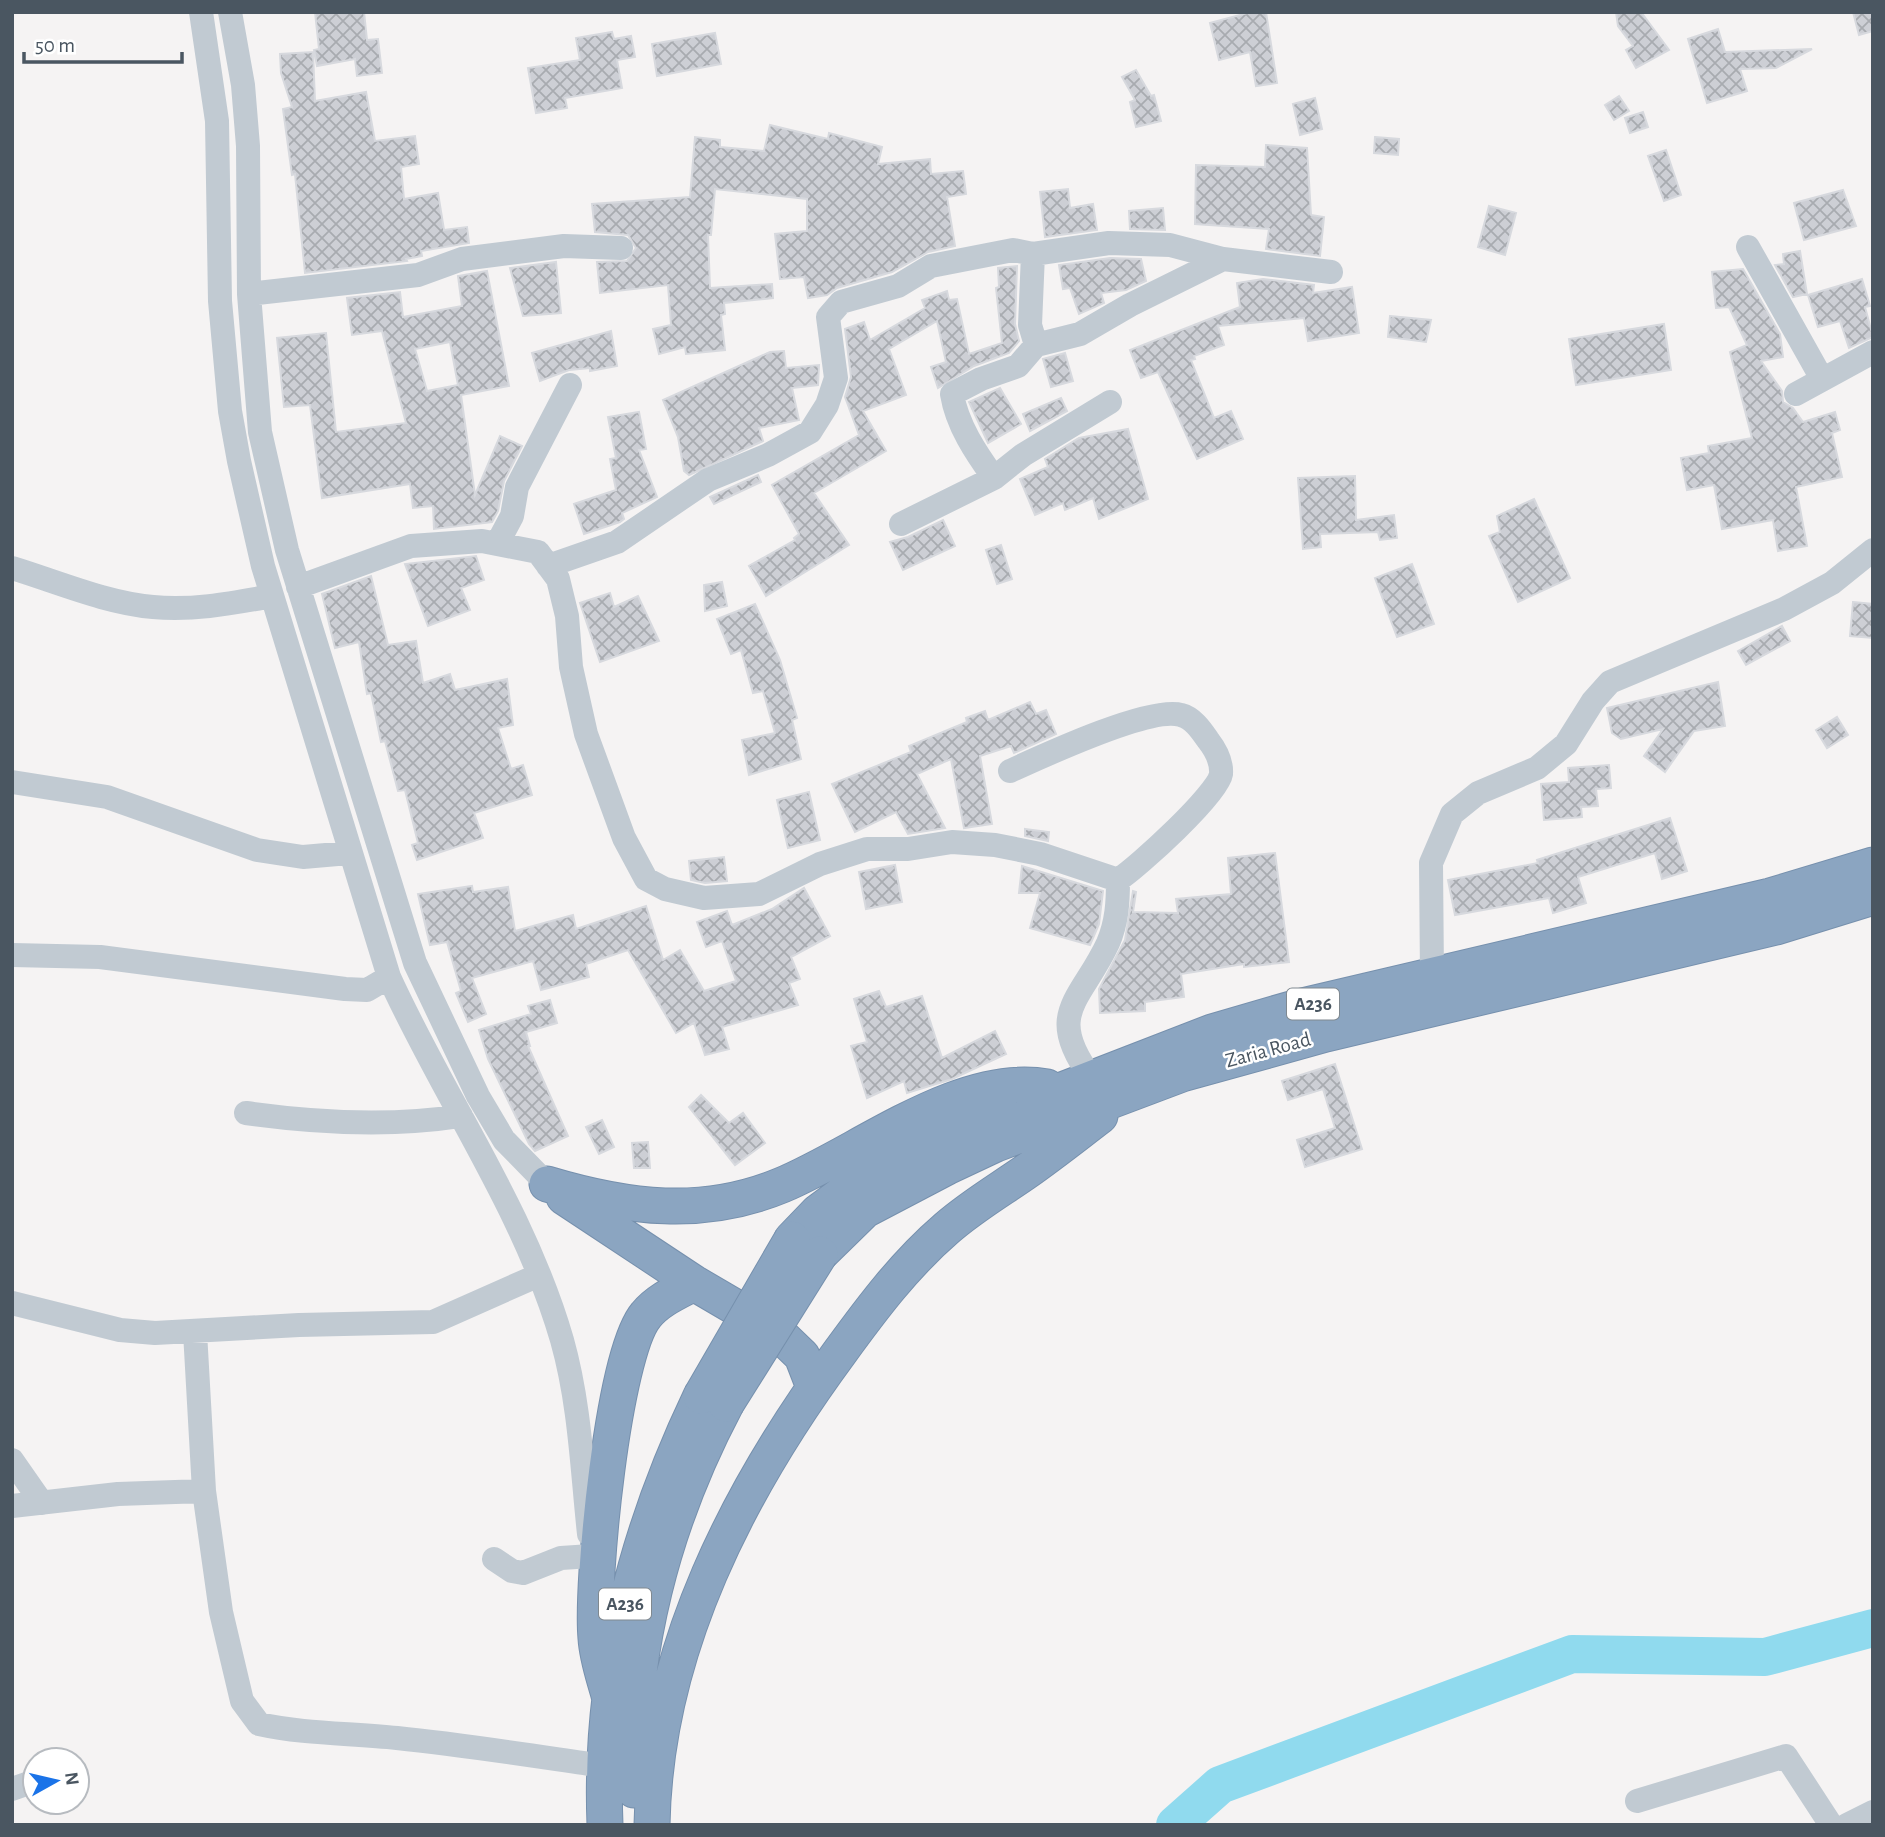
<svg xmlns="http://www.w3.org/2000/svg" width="1885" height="1837" font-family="'Alegreya Sans',sans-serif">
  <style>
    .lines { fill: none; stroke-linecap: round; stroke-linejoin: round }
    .river { stroke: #90daee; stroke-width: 38 }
    .building { fill: url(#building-cross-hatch); stroke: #d7d9de; stroke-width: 2; fill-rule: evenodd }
    .highway-casing { stroke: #7690ad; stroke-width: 37 }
    .minor { stroke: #c1cad2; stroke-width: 24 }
    .highway { stroke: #8ba5c1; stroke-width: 35 }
    .highway-bridge-casing { stroke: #7690ad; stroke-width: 37; stroke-linecap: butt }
    .highway-bridge { stroke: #8ba5c1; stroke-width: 35 }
    .labels { text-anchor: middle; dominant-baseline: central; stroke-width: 5; stroke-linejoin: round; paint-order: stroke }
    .shield { fill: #fff; stroke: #808990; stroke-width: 2 }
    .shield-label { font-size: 19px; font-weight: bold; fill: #4a5661 }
    .street-label { font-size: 21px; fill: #4a5661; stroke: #fff }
  </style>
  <defs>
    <pattern id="building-cross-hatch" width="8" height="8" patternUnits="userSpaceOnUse" patternTransform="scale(1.75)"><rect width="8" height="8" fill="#cdcfd5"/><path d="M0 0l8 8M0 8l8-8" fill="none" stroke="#a8abb0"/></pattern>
  </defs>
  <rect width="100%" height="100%" fill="#f5f3f3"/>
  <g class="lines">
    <path class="river" d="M1175,1825L1220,1785L1572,1654L1765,1657L1873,1628"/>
  </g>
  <path class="building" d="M315,12H364L367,40L378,39L382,73L357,76L355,59L317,66L314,50L319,49Z
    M1251,12H1266L1277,83L1256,86L1250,52L1219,60L1210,23Z
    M1616,12H1641L1669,50L1636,68L1626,50L1633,46L1618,26Z
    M1853,12H1873V31L1859,35Z
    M1718,29L1725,52L1812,49L1776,68L1740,69L1747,91L1707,103L1688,39Z
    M612,32L614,39L631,36L635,57L617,60L622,88L565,98L567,108L536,113L528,68L580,60L576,38Z
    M715,33L721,64L657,76L652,44Z
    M313,52L315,101L366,92L375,141L415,136L419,164L401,167L404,199L438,193L444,230L467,227L469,243L421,251L422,256L406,259L407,261L305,273L295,174L292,175L283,109L292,107L281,73L280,54Z
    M1136,70L1151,96L1154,95L1161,121L1136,127L1130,102L1135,100L1122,77Z
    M1619,96L1629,111L1614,120L1605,105Z
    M1315,98L1322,129L1300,135L1293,104Z
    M1643,112L1648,127L1630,133L1625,118Z
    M770,125L828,139L829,133L882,147L878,164L930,159L931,174L963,171L966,194L947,197L955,246L928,252L892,272L837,288L827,295L808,298L804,277L780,279L775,234L807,231V199L715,189L711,235H708L710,288L772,284L773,298L724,303L725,314L721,315L725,350L686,354L685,347L659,354L653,329L671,325L668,285L600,293L597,262L627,261L636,248L628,235L595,232L592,204L690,197L695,137L720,140V147L764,151Z
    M1375,137L1399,139L1398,155L1374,153Z
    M1266,145L1307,148L1311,215L1324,217L1320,256L1266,249L1269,229L1195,224L1196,165L1265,167Z
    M1666,150L1681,195L1664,201L1648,156Z
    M1068,189L1070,208L1093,204L1097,230L1045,237L1040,192Z
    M1843,190L1856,226L1804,240L1794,203Z
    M1489,206L1516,213L1505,255L1478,247Z
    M1163,208L1165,230L1130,229L1129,211Z
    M1800,251L1807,294L1793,297L1775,265L1784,264L1783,254Z
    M1110,258L1141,259L1146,281L1126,290L1101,293L1104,303L1079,314L1070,288L1063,289L1059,265Z
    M556,262L561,313L523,316L510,268Z
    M1017,266L1015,324L1019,341L1009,353L974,366L938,388L931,367L946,362L937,321L889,349L906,395L863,411L886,451L814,493L849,545L766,596L749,566L795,540L794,538L799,534L772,485L859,435L845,397L851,377L845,329L864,322L870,340L925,308L922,300L947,291L949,300L957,299L969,354L1002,343L996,288L999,287L998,268Z
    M1743,269L1780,334L1783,357L1761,361L1782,391L1783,402L1793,408L1803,422L1835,412L1840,430L1832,433L1842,477L1796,487L1807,546L1778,551L1773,520L1722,529L1714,485L1687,490L1681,458L1709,453L1708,446L1752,438L1730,352L1747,345L1729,307L1716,308L1712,272Z
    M487,271L509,386L461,395L475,495L500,436L522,446L504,481L498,511L492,522L434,529L433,506L413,508L410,484L322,498L310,405L284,407L277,338L326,333L336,432L406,423L382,331L352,335L347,298L400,292L403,317L462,306L458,276ZM450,342L458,385L427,391L415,349Z
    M1263,279L1314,285L1313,293L1352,287L1359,333L1308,341L1304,318L1218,326L1224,345L1194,356L1195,359L1191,360L1214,418L1231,411L1243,439L1197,459L1158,372L1141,378L1130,350L1240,307L1237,283Z
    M1862,279L1870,306L1865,307L1873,337L1849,348L1840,321L1818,327L1808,295Z
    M1390,316L1431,320L1426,342L1388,337Z
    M1664,324L1671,370L1576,385L1569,339Z
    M611,331L617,366L590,371V368L569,370L540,381L532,353Z
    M784,351L786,368L819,365L818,385L792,388L799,420L759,428L763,441L689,475L684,471L678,437L663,400L770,352Z
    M1065,353L1073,381L1051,387L1043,359Z
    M1000,388L1021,424L988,443L969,402Z
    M1061,398L1067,411L1030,431L1023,414Z
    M639,412L646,449L639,450L657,497L622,513L624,519L620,522L584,534L574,504L616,490L610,459L616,458L608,417Z
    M1128,429L1148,499L1099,519L1093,498L1065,510L1063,503L1035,515L1020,479L1048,467L1045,459L1079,438Z
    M758,475L761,482L714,504L710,497Z
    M1355,476L1356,520L1394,515L1397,538L1380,540L1378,532L1320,534L1321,547L1303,549L1298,478Z
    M1534,499L1570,578L1518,602L1489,536L1500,532L1497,516Z
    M943,520L955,546L903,570L890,542L908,537Z
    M1001,545L1012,579L997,584L986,550Z
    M476,556L484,580L461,588L470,610L428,626L405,564Z
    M1412,564L1434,624L1397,637L1375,578Z
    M371,576L388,645L416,641L423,683L450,674L455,690L507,679L513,725L498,728L511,769L523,765L532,795L474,813L483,838L417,860L412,845L418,843L405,790L398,791L385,741L381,742L371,693L367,694L359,642L335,648L322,594Z
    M722,582L727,606L705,611L704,585Z
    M610,593L614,607L638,596L659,641L600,662L580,603Z
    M1853,602L1873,604V638L1850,636Z
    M755,604L780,660L797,718L792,720L801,759L749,775L742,740L775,733L763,691L753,693L741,650L731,654L717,619Z
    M1782,626L1790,641L1746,665L1738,651Z
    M1718,682L1725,726L1694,731L1665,772L1644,756L1663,729L1621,739L1612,733L1607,708Z
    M1030,702L1036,714L1046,710L1056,734L1014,753L1011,746L980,756L992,824L964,828L951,759L917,774L945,828L908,834L896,812L855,832L832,784L911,752L909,746L967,722L966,718L985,711L988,720Z
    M1837,717L1848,735L1827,748L1816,730Z
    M1609,765L1611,788L1596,789L1598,806L1581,807L1582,817L1544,820L1541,784L1569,782L1568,768Z
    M809,792L820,840L788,848L777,800Z
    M1670,818L1687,871L1662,879L1655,853L1578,877L1586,903L1553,913L1549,898L1455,915L1448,880L1538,863L1537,860Z
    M1025,829L1049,832L1048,841L1025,836Z
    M1275,853L1289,962L1244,967V964L1181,974L1184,997L1145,1002V1011L1100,1013L1099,989L1125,940L1133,891L1136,892L1133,912L1178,913L1176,899L1231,894L1228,858Z
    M724,857L727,881L705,883L691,880L689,861Z
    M895,865L902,902L866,909L859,872Z
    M1022,866L1103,891L1099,924L1090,945L1030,928L1040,893H1019Z
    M472,886L473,892L508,887L515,931L573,915L576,929L646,906L663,960L680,950L704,991L736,981L722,941L706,947L697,922L727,911L732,925L772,909L804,888L830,936L791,957L800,979L789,983L798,1005L722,1027L729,1049L705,1055L694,1023L676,1033L628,950L586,964L589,977L541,990L533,961L472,978L486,1014L468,1022L456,993L461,991L447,942L430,945L418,894Z
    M879,991L886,1007L922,996L942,1058L995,1031L1006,1054L952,1079L907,1093L904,1081L867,1098L851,1046L867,1042L854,999Z
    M550,1000L557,1023L526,1032L530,1046H528L568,1136L535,1151L529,1144L488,1059L479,1030L531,1014L528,1006Z
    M1335,1064L1362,1149L1305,1167L1297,1140L1335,1128L1323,1089L1288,1100L1282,1081Z
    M701,1095L729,1123L743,1113L765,1143L735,1165L689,1107Z
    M602,1120L614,1147L599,1154L586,1127Z
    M648,1142L650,1168H634L632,1143Z"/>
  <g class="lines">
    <g class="highway-casing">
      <path id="highway" d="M547,1184C627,1208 703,1218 782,1185C859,1153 961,1071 1047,1087
        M564,1197L694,1283L776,1331L802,1356L814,1387
        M792,1239L818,1212L861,1180L959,1130L1212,1032L1298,1007L1770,896L1873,865
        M820,1254L865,1210L947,1167L996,1144L1182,1074L1326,1034L1776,927L1873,897
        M609,1695C604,1677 597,1657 596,1638C591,1583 613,1354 646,1315C658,1300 677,1292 694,1283
        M634,1790C628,1655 663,1523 726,1404
        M605,1825C599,1673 636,1532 701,1396
        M652,1825C655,1650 739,1489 840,1352C872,1308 905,1264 947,1228C971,1207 998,1191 1024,1173C1050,1155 1075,1135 1100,1116"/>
    </g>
    <path class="minor" d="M201,12L217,121L220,301L230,411L239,461L263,566L389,977C445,1100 524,1209 562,1340C580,1404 582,1469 589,1534
      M230,12L243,85L248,146L249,294L260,432L287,550L415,963L478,1096L504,1140L547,1184
      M1748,247L1822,379
      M1033,254L1030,325L1036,345L1018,366L981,379L952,394C957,425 976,453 994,478L1023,455L1110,402
      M249,294L418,275L462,259L564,246L621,248
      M1036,345L1080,334L1130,305L1223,259
      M1796,394L1873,352
      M901,524L994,478
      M497,544L512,516L517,487L570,385
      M548,566L617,542L708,480L768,455L810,432L827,405L836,378L828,317L841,302L898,286L931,266L1013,250L1033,254L1109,243L1170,245L1223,259L1331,272
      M12,568C58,582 106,603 153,607C193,611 233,603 272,596
      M298,587L411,546L482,541L538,552L558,579L567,616L571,667L586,734L624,838L646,879L665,889L704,898L759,894L820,864L867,849H908L952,842L995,845L1040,854L1118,880
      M1010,771C1043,756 1150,706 1181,715C1193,718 1201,730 1208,740C1215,749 1222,761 1221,774C1218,794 1138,867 1118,880C1118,902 1117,922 1108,943C1081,1001 1044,1013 1091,1077
      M12,782L107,797L257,850L303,857L349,853
      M12,955L100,957L345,989L367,990L389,977
      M1432,976L1431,863L1452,814L1478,793L1537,768L1566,744L1593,701L1610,682L1784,609L1832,583L1873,550
      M246,1113C317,1123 390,1127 461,1116
      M12,1303L120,1330L155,1333L299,1325L433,1322L539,1275
      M195,1332L204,1491L221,1612L242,1701L259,1724C304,1734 351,1733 397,1738C466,1745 534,1756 603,1766
      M12,1460L42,1503
      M12,1506L118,1494L204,1491
      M494,1559L512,1571L523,1573L561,1558L591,1556
      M12,1789L29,1783
      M1637,1801L1786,1756L1831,1825
      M1847,1825L1873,1812"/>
    <use href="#highway" class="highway"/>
    <g class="highway-bridge-casing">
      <path id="highway-bridge" d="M701,1396L792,1239
        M726,1404L820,1254"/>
    </g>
    <use href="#highway-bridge" class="highway-bridge"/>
  </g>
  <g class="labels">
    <g class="shield">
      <rect x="1287" y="988.5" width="52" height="31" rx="5"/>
      <rect x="599" y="1588.5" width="52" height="31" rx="5"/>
    </g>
    <g class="shield-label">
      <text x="1313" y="1004">A236</text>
      <text x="625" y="1604">A236</text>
    </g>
    <g class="street-label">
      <text transform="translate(1268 1050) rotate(-15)">Zaria Road</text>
    </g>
  </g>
  <rect width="1885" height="1837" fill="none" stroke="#4a5661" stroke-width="28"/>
  <g transform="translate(56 1781) rotate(82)"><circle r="33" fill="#ffffff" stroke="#b7bbc0" stroke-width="2"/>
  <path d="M0-5L12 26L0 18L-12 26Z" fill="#1a73e8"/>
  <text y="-10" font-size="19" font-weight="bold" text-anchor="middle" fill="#4a5661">N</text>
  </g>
  <path d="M24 52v10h158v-10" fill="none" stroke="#4a5661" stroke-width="3.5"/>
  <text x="35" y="52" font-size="21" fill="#4a5661" stroke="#ffffff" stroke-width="5" paint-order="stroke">50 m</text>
</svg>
